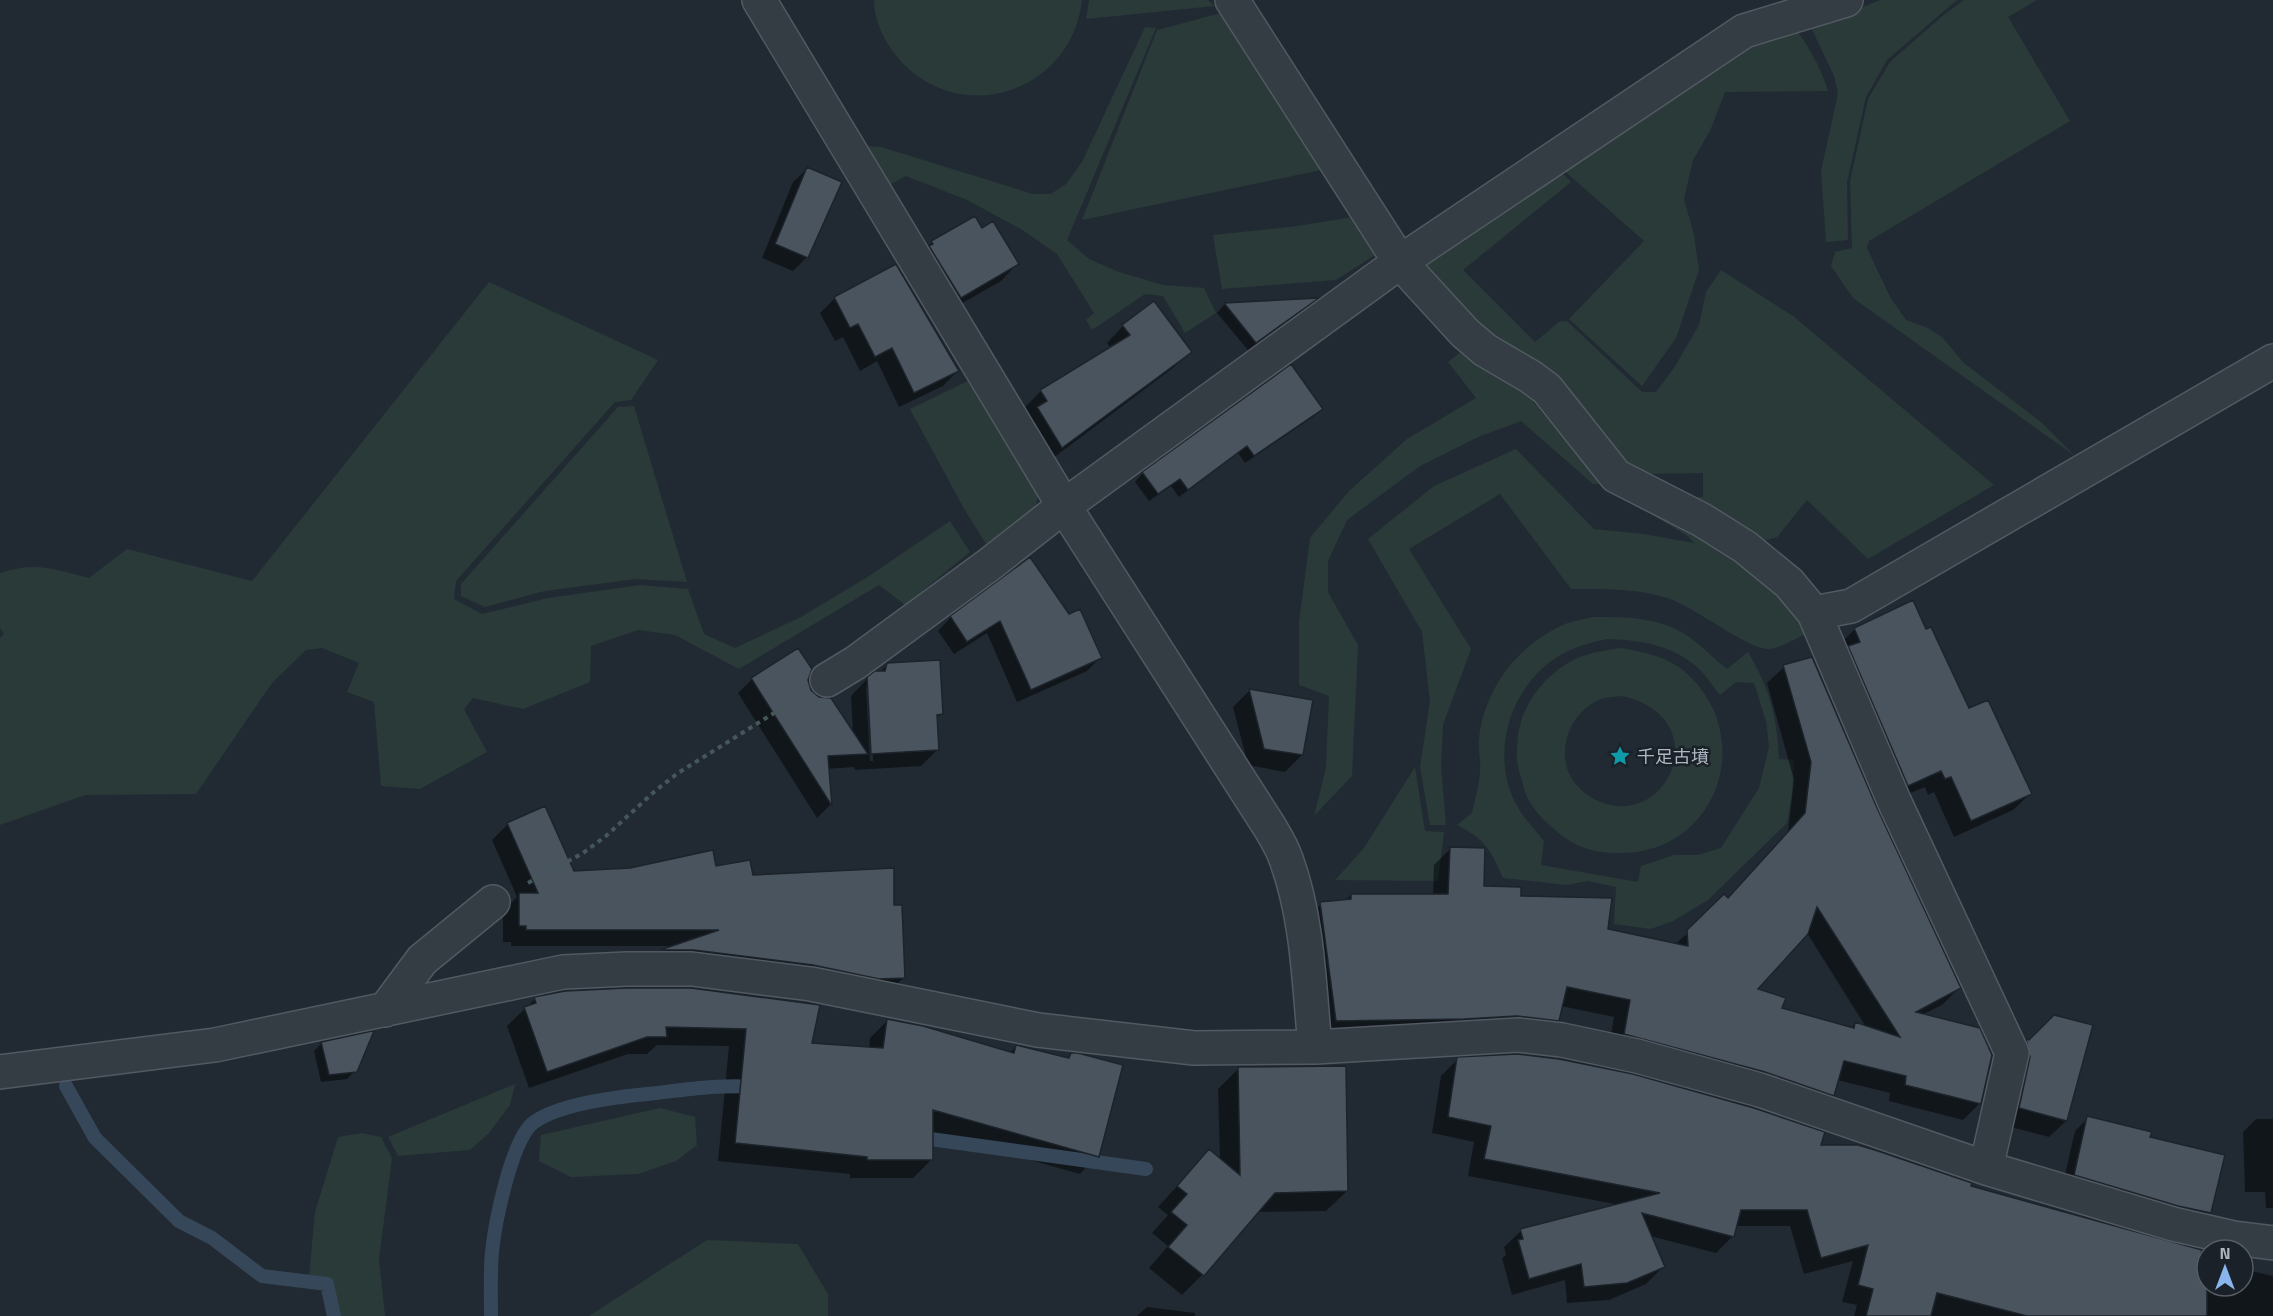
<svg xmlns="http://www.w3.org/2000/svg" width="2273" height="1316" font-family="'Titillium Web','Noto Sans JP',sans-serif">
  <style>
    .green { fill: #293a39; fill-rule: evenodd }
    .shadow { fill: #0007; fill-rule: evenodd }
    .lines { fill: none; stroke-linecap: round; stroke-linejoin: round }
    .stream { stroke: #364759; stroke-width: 14 }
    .building { fill: #49545f; stroke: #1c232a; stroke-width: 1.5; fill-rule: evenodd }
    .minor-casing { stroke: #525962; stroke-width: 36 }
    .path { stroke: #465759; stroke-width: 4; stroke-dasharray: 4.5 4.5; stroke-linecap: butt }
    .minor { stroke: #343c44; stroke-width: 33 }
    .labels { text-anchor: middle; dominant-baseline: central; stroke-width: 5; stroke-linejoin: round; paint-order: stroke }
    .poi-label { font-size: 18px; fill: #aeb6c1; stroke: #1a2128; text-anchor: start }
  </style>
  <rect width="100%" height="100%" fill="#212a33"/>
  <path class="green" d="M874,0H1082C1072,93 959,129 898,58C885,42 874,21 874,0Z
    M1089,0H1208L1215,6L1086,19Z
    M1880,0H1957L1887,60L1866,97L1847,182L1848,240L1826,242L1821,171L1838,93L1834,76L1809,23L1858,9Z
    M1964,0H2037L2008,17L2070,121L1869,241L1867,248L1890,297L1906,320L1928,328L1942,337L1964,363L2042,423L2075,456L1853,298L1831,266L1835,252L1852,248L1850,181L1868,99L1890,62L1941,17Z
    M1225,12L1321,170L1082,220L1157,30Z
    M1792,23C1808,46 1820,65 1828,91L1725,92L1710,131L1693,160L1684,199L1694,235L1699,270L1676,338L1642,386L1569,319L1644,241L1560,167L1711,59Z
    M1145,27L1156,28L1067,240L1089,259L1119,272L1163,285L1204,288L1216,313L1185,333L1163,296L1145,294L1092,330L1086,320L1094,313L1057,254L1021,229L967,200L906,176L889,185L866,146L881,147L1033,194H1051L1066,184L1082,162Z
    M1557,167L1571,182L1463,270L1535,342L1559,322L1567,321L1642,392H1656L1674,368L1699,325L1706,292L1721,270L1793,316L1994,485L1868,559L1807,500L1777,537L1763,541L1686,497H1703V473L1646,474L1615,456L1470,323L1426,271L1424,259Z
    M1359,216L1380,252L1336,280L1222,289L1213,235L1297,226Z
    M489,282L658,360L631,400L615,402L456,581L454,599L482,614L548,598L640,585L688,589L704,634L735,648L801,617L869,576L950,521L970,552L905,605L879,585L739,669L675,635L638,630L591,646L590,682L523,709L473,698L464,709L487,752L420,789L381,786L374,702L347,692L359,663L322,648L306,650L272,683L196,794L85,795L0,825V638L4,634L0,628V573C36,561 54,569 89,578L127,549L252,581Z
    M1463,350L1523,390L1576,452L1734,554L1773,589L1808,633C1797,638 1782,647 1770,649C1750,651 1692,605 1667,598C1635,588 1603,589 1571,589L1500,494L1409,549L1471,649L1443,725L1441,766L1446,825H1430L1420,767L1430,701L1422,632L1368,539L1434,486L1516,449L1594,529L1644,534L1694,543L1688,536L1600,484H1593L1521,421L1478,437L1420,466L1347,520L1328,561V592L1358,645L1352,776L1314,816L1326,768L1329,696L1299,685V622L1310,538L1349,491L1407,439L1476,398L1448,362Z
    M972,379L1038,496L1035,510L986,544L963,507L910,409Z
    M634,406L687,582L635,579L545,591L485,607L461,596V584L618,407Z
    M1594,617C1627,617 1660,617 1688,636C1702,646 1714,659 1727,669L1748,652C1770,689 1777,717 1779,759L1794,760L1792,794L1787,823L1708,900L1673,921L1651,929L1614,924L1616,887L1588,881L1566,885L1503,878C1490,849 1486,840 1457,825L1472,813C1475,799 1479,785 1480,772C1481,761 1478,750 1479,739C1484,689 1517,646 1563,625C1572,621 1584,619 1594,617ZM1607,639C1640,640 1674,645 1699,669C1706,676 1713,686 1720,695L1736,682L1754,683L1766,721L1769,747L1759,788L1721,848L1698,855H1674L1641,866L1638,882L1541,865L1544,841C1532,827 1520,814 1512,796C1491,744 1514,680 1564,653C1578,646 1592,642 1607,639Z
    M1621,648C1643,652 1666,656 1684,671C1757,733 1720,850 1624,853C1603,854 1581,850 1564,837C1548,825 1530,809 1524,789C1522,779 1517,768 1517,758C1517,748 1517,736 1520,726C1527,694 1558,662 1589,654C1599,651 1610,650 1621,648ZM1622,696C1720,718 1666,836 1594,799C1581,792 1571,781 1567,768C1559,740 1575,707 1604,698C1610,697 1617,697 1622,696Z
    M1415,767L1425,831L1444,832L1438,881L1335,880L1364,848Z
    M515,1084L510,1105L489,1133L470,1150L398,1156L388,1137Z
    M660,1108L695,1117L697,1145L676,1161L638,1174L571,1177L539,1161L541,1135Z
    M362,1133L381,1137L392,1158L379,1259L385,1316H337L329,1278L309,1276L315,1212L338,1137Z
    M707,1240L798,1244L828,1294V1316H589Z"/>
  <path class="shadow" d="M807,169V257L793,271L762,258L793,182Z
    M974,218L981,230L1017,264L1001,281L943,314L915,259L932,242Z
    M835,298L957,371L943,386L899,407L877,361L860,371L843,337L835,341L820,313Z
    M1315,300L1248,350L1217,313L1224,305Z
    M1123,326L1190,352L1173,368L1045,464L1029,417L1024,408L1041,391L1111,349L1107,343Z
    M1321,409L1313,417L1245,463L1238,453L1179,497L1171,486L1149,501L1135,482L1143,473Z
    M1029,559L1100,658L1087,671L1017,702L987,633L954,654L938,631L951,617Z
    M1855,629L1926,631L1968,710L2030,794L2013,810L1954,837L1934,792L1928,795L1925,787L1891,801L1838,646Z
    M887,665L941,713L936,719L938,749L921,766L855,770L854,767L827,769L830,805L817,818L738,693L752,679L807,680L810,691L853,734L851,696L868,678L879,673ZM869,685L873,761H870L866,687Z
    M1784,667L1876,811L1959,988L1942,1005L1922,1015L1980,1103L1963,1120L1889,1101L1890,1093L1837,1080L1833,1095L1816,1112L1608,1051L1614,1017L1561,1006L1558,1020L1541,1037H1319L1304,920L1321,904L1345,901L1351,895H1433L1434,865L1450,849L1482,887L1519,897L1606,931L1674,945L1727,899L1788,832L1794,780L1767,683ZM1807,933L1866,1027L1856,1023L1850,1029L1780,1009L1755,989Z
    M1250,690L1302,755L1285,772L1248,765L1233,707Z
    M508,824L573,872L715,868L893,907L904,977L888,994L647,966L661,952L676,946H511V942H503V911L517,897L492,840Z
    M691,989L810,1044L869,1048L870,1038L888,1020L1009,1053L1017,1046L1067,1059L1071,1054L1097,1156L1080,1174L931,1132V1160L913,1178H850V1174L718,1161L729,1046L657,1045L647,1054H628L529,1088L507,1026L535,999Z
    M2027,1041L2066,1121L2049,1137L2003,1125L2010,1058Z
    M322,1043L355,1071L347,1079L321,1082L314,1051Z
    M1458,1059L1819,1147L1969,1187L2207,1261V1286H2243V1269L2273,1276V1316H1854L1857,1305L1842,1302L1853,1261L1804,1274L1790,1226H1735L1733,1236L1716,1253L1650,1236L1663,1267L1646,1284L1609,1300L1567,1303L1565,1280L1512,1295L1502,1258L1506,1255L1504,1247L1521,1231L1620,1205L1468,1176L1474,1142L1432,1133L1441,1076Z
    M1238,1069L1347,1191L1326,1211L1256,1212L1202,1275L1182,1295L1149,1268L1168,1246L1152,1233L1168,1215L1158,1207L1209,1151L1220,1160L1218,1089Z
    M2088,1118L2149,1138L2223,1156L2209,1213L2196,1226L2062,1188L2075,1131Z
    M2256,1119H2273V1208H2266L2265,1192H2245L2243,1132Z
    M1147,1307L1195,1313V1316H1137Z"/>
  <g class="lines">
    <path class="stream" d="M66,1086L95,1138L179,1221L212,1238L262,1276L327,1284L334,1316
      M916,1137L1146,1169
      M491,1316C491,1295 490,1273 492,1252C495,1223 511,1141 533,1123C558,1104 616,1097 647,1094C684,1090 720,1084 757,1087"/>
  </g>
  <path class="building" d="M807,167L842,182L808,258L775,244Z
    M975,216L982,228L993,221L1019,264L961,298L929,246L933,244L931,241Z
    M896,264L959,371L914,393L892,348L875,357L858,324L850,328L834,297Z
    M1319,298L1256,343L1224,303Z
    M1154,301L1192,352L1062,448L1037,407L1047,401L1040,390L1130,335L1122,325Z
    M1291,364L1323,409L1254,456L1247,446L1188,490L1180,479L1158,494L1142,472Z
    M1030,557L1069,614L1080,609L1102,658L1031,690L1000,621L967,642L950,616Z
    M1913,600L1926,629L1931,627L1969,708L1988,700L2032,794L1971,821L1951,777L1945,779L1941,771L1908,786L1848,646L1860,642L1854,628Z
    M798,648L812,669L808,680L811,690L819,697L831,698L868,754L828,756L832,806L751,678Z
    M1812,657L1878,810L1961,988L1916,1012L1980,1028L1992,1055L1981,1104L1905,1085L1906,1076L1844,1061L1834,1096L1765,1072L1624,1034L1630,1000L1567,987L1559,1021L1517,1016L1464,1019L1336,1021L1320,902L1351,899V894H1448L1450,847L1485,848L1484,886L1521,887V896L1612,898L1608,929L1688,946L1687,930L1724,894L1728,898L1805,813L1811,762L1783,665ZM1817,907L1868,987L1900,1037L1855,1022L1854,1028L1782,1008L1786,998L1758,989L1808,934Z
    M940,660L943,714L937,715L939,750L871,754L867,677L875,671H885L887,663Z
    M1249,689L1313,700L1303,755L1264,749Z
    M545,806L574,871L630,868L713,850L716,866L750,860L753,875L894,868V905H902L905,978L879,979L813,965L694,950H660L719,930H526V926H519V893H538L507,823Z
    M627,988H691L820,1005L812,1043L883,1048L887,1019L923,1026L1014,1053L1016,1045L1069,1058L1071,1053H1078L1123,1065L1099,1157L933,1110V1160H867V1157L735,1143L746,1029L666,1027L667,1037H647L547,1072L524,1007L536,1003L534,997L565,991Z
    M2054,1015L2093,1025L2067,1121L2019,1108L2030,1057L2026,1039L2029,1040Z
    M372,1031H374L357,1072L329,1075L321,1042Z
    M1517,1054L1559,1059L1633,1074L1754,1108L1825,1132L1821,1145H1858L1878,1151L1972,1183L1971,1186L2202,1250L2200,1258L2207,1260V1316H2027L1937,1293L1931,1316H1866L1873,1289L1858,1285L1868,1245L1821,1258L1807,1210H1741L1734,1237L1642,1213L1665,1267L1627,1283L1584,1287L1581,1264L1529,1279L1518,1240L1523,1239L1520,1229L1660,1193L1484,1159L1491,1126L1448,1117L1457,1057Z
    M1346,1066L1348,1191L1275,1193L1204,1276L1168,1247L1187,1225L1171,1212L1187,1194L1177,1186L1209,1149L1240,1175L1238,1067Z
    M2087,1116L2152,1132L2150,1137L2225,1155L2211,1213L2178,1206L2074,1175Z"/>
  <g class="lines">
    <g class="minor-casing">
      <path id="minor" d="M759,0L1064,506L1269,826C1275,836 1282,847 1286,859C1308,919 1309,984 1315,1047
        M1232,0L1400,262L1465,333L1485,350L1531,377L1547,389L1616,476L1702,520L1745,547L1789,583L1814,613L1895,803L2012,1053L1986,1168
        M1814,613L1851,606L2273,361
        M827,680L855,663L990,564L1064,506L1400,262L1744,31L1846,0
        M385,1010L422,960L493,902
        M0,1072L215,1045L563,972L627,969H692L811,984L1038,1030L1194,1048L1315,1047L1518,1035L1562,1040L1637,1056L1760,1090L1986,1168L2173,1224L2234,1238L2273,1243"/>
    </g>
    <path class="path" d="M528,883L583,853L606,836L655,791L678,773L795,700"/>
    <use href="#minor" class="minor"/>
  </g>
  <defs>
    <g id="sight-bare" transform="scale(1.62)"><path d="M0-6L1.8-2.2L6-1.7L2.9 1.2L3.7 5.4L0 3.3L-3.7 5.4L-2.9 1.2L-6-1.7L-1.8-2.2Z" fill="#0f9aa8" stroke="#1a2128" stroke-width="2.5" paint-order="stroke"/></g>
  </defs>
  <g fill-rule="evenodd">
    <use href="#sight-bare" x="1620" y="756"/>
  </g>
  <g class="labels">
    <g class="poi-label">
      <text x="1637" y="756">千足古墳</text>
    </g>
  </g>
  <g transform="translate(2225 1268)"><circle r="28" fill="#1a2128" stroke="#555d65" stroke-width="1.5"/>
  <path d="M0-4.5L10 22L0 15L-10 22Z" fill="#89b4ec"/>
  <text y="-9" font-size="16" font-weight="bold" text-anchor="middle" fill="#aeb6c1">N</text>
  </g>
</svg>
